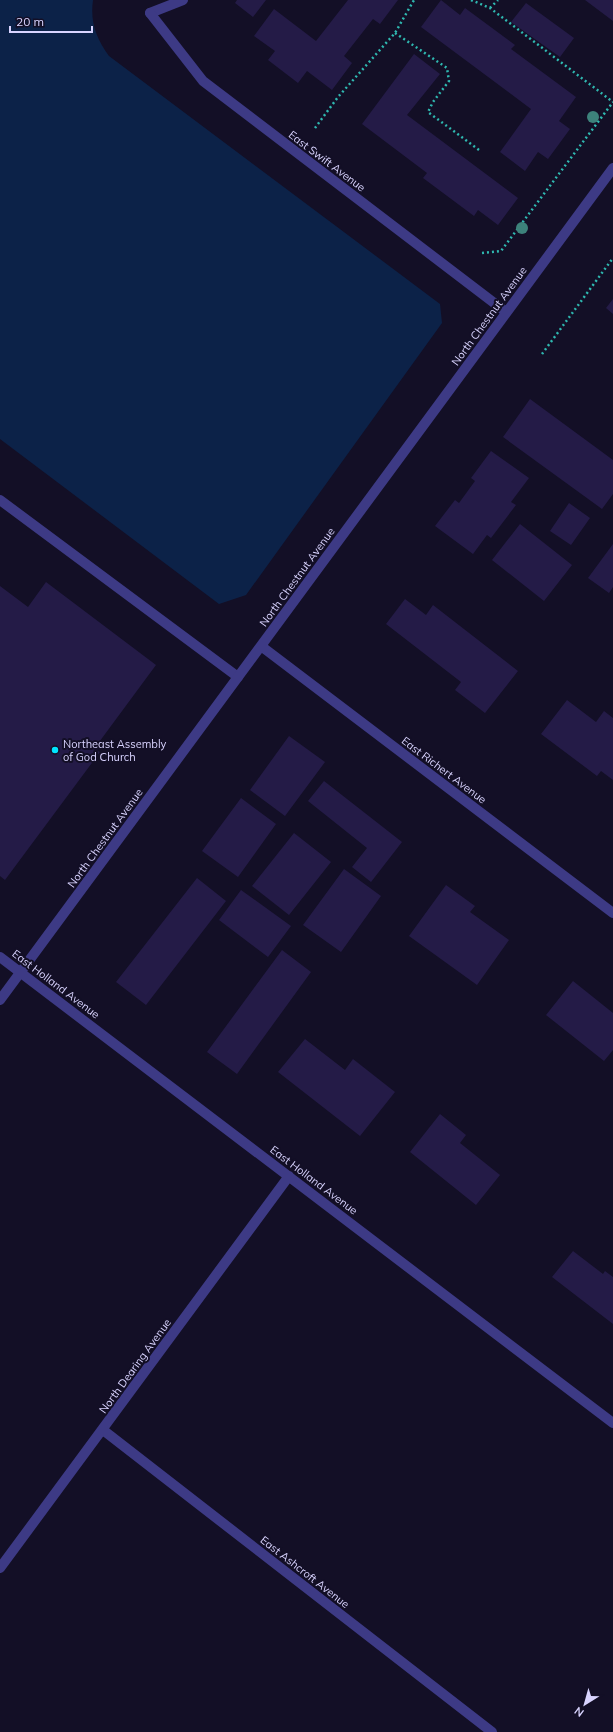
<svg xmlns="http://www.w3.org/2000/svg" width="613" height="1732" font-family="Mulish,sans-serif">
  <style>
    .water { fill: #0c2248 }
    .building { fill: #241b47 }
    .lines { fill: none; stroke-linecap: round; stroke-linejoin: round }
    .path { stroke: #2fb8b0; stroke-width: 2.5; stroke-dasharray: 2 3; stroke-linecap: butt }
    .service { stroke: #3d3a85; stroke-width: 10 }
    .minor { stroke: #3d3a85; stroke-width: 10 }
    .tree { fill: #3d827b }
    .poi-dot { fill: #00e5ff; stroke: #130f26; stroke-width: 1.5 }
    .labels { text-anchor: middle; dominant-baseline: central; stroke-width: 4; stroke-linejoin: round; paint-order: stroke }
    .street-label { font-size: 11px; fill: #d9d4ff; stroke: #130f26 }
    .poi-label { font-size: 11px; fill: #d9d4ff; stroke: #130f26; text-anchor: start }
  </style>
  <rect width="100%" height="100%" fill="#130f26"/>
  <path class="water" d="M0,0H93C90,22 96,38 109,56L440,304L442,323L246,595L219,604L0,439Z"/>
  <path class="building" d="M237,0H266L253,17L235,3Z
    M348,0H398L380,24L373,19L344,56L352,63L332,90L307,71L298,83L268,60L275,51L254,36L274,9L316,41Z
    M441,0L460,15L465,8L515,45L511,49L576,97L559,121L570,129L548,159L538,152L525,171L500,152L531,109L421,27Z
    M585,0H613V21Z
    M526,3L574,38L560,57L511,22Z
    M414,54L440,74L407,115L518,198L498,225L478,210L474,216L423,178L427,173L362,124Z
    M613,299V314L606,308Z
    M530,399L613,460V494L602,509L503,437Z
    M491,451L529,478L511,502L516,505L491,538L487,535L473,554L435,526L455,500L459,503L475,481L471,478Z
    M569,503L590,518L571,545L550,531Z
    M520,524L572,565L544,601L492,560Z
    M613,544V587L609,593L588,578Z
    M46,582L156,665L94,749L100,752L5,880L0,876V586L28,607Z
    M405,599L426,615L433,605L518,671L485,713L455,690L461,682L386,624Z
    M567,700L596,722L604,711L613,718V780L601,771L597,776L541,734Z
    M289,736L325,762L285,816L250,790Z
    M324,781L402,842L371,882L352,867L367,848L308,801Z
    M241,798L276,824L238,877L202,851Z
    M294,833L331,862L289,915L252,886Z
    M344,869L381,896L341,952L303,925Z
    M197,878L226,901L146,1005L116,982Z
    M446,885L475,906L470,912L509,940L477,985L409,936Z
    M241,890L291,926L268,957L219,920Z
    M282,950L311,972L237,1074L207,1052Z
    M573,981L613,1013V1050L604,1061L546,1015Z
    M305,1039L345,1070L353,1059L395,1092L360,1136L278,1072Z
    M440,1114L466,1135L460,1143L500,1175L476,1205L410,1152Z
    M573,1251L603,1274L605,1271L613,1277V1324L552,1277Z"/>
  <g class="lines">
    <path class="path" d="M471,0L490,8L613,102
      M490,8L498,0
      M395,33L447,68L449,81L433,102L428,112L479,150
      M315,128L338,97L395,33L414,0
      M482,253L501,251L613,102
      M542,354L613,258"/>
    <path class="service" d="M150,13L183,0
      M0,500L238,677"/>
    <path class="minor" d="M150,13L203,81L506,312
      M261,646L613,913
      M0,957L613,1423
      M0,1000L613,168
      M103,1430L492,1732
      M0,1568L289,1176"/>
  </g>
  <g class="tree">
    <circle cx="593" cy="117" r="6"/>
    <circle cx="522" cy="228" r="6"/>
  </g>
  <circle class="poi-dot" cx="55" cy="750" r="4"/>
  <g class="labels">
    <g class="street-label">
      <text transform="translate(327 161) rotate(37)">East Swift Avenue</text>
      <text transform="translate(489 316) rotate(-54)">North Chestnut Avenue</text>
      <text transform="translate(297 577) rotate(-54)">North Chestnut Avenue</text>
      <text transform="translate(444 770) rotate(37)">East Richert Avenue</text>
      <text transform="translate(105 838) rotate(-54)">North Chestnut Avenue</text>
      <text transform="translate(56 984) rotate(37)">East Holland Avenue</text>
      <text transform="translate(314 1180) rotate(37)">East Holland Avenue</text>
      <text transform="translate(135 1366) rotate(-54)">North Dearing Avenue</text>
      <text transform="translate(305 1572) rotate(38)">East Ashcroft Avenue</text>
    </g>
    <g class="poi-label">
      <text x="63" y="744">Northeast Assembly<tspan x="63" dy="13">of God Church</tspan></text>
    </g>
  </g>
  <g transform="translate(585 1704) rotate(217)" stroke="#130f26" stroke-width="3" paint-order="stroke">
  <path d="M0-3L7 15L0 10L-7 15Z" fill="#d9d4ff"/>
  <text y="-6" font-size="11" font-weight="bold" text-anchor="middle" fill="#d9d4ff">N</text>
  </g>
  <path d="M10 26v6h82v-6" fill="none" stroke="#d9d4ff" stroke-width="2"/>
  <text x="16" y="26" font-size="12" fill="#d9d4ff" stroke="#130f26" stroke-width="3" paint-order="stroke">20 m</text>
</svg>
